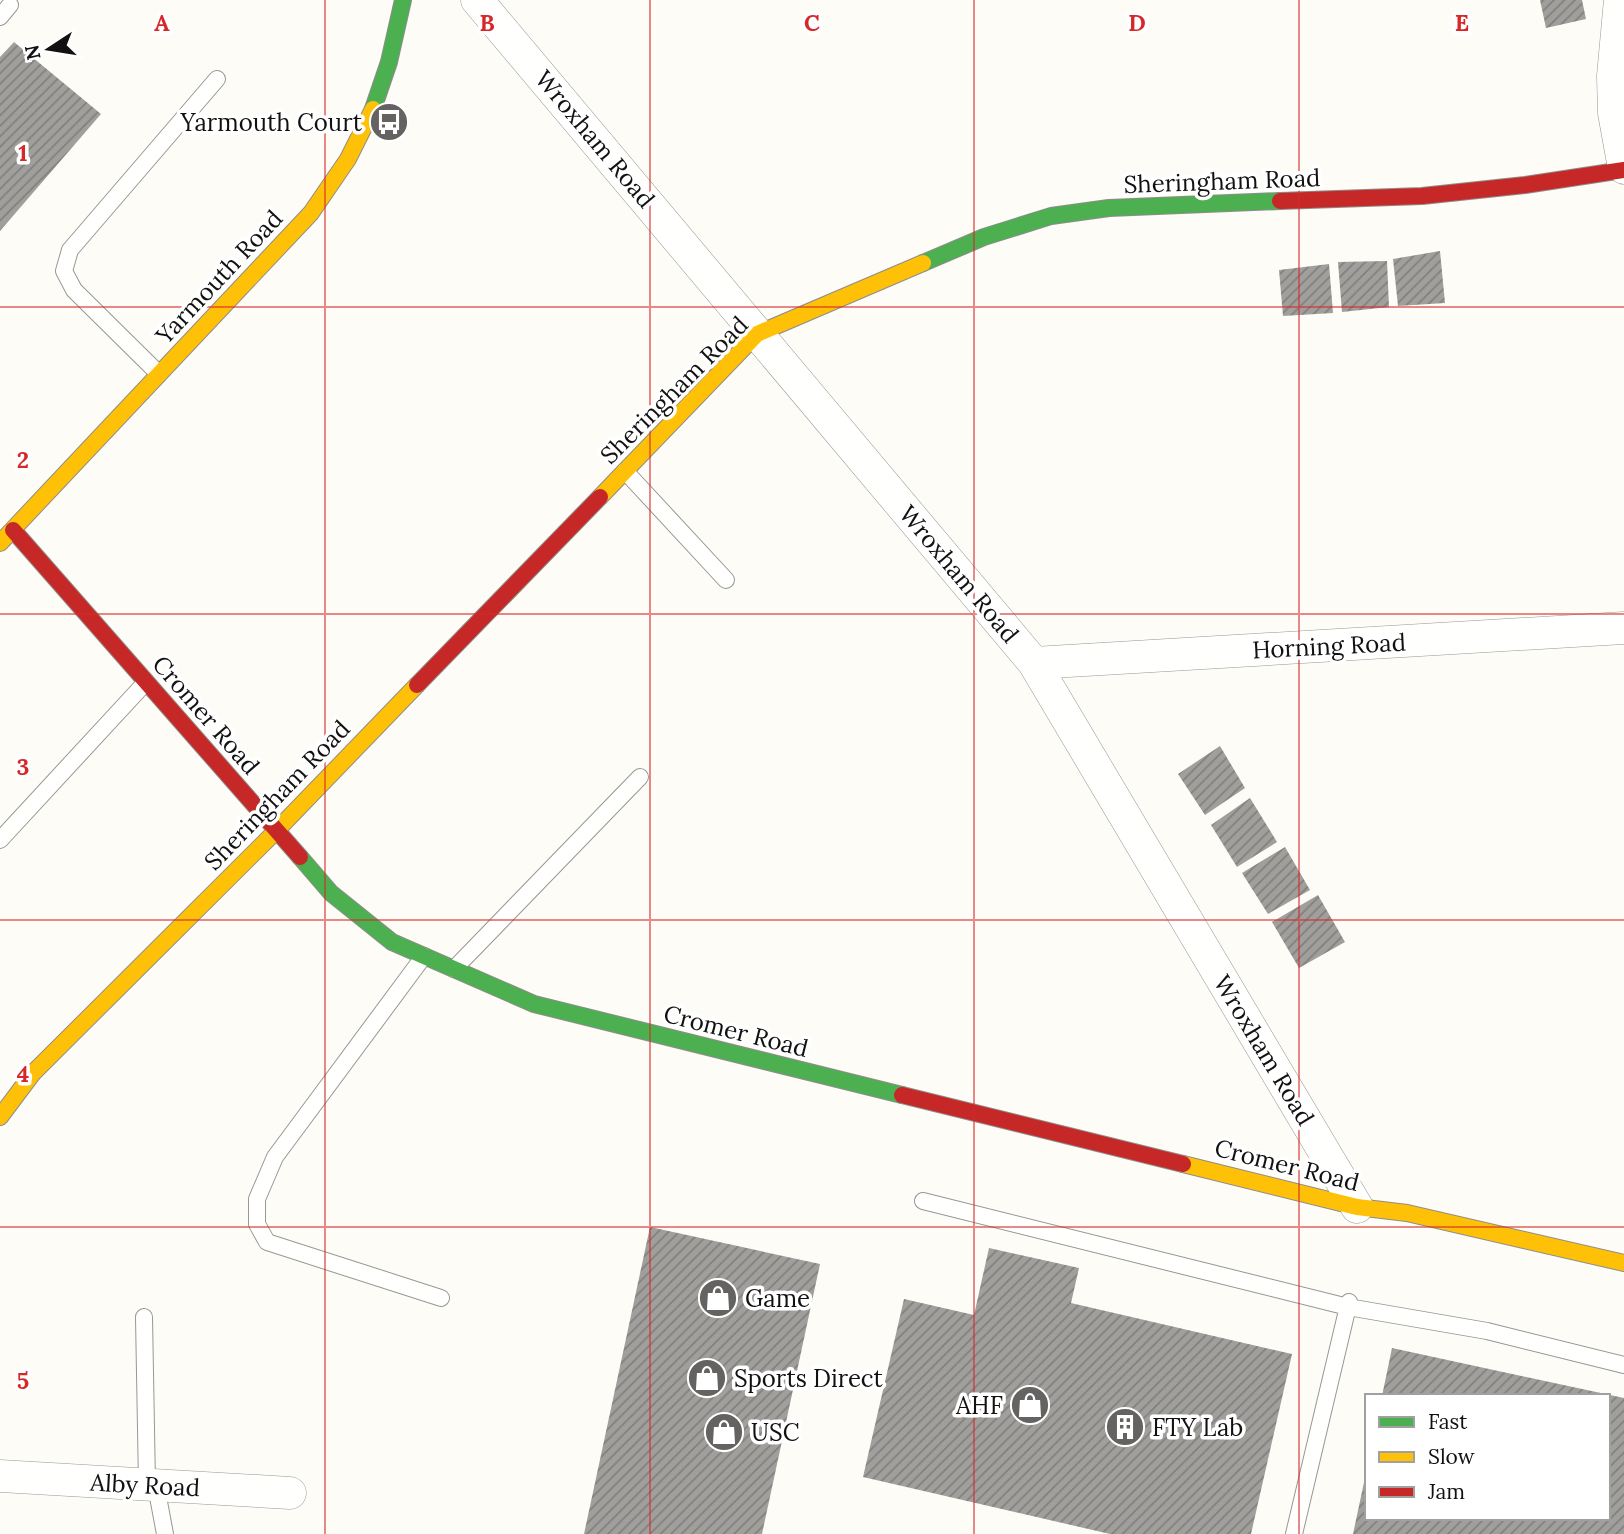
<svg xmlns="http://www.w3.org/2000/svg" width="1624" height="1534" font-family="Lora,serif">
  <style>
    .building { fill: url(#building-hatch) }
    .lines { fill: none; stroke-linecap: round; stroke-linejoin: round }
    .lane-casing { stroke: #979795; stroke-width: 18 }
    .street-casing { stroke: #979795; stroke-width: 33 }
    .fast-casing { stroke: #8e8d8b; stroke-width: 18 }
    .slow-casing { stroke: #8e8d8b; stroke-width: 18 }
    .jam-casing { stroke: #8e8d8b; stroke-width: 18 }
    .lane { stroke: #fffffe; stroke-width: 16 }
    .street { stroke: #fffffe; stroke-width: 32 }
    .fast { stroke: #4caf50; stroke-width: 16 }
    .slow { stroke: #ffc107; stroke-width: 16 }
    .jam { stroke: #c62828; stroke-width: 16 }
    .grid { fill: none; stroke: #d62828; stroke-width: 2; stroke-opacity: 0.55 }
    .labels { text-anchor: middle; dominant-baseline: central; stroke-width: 7; stroke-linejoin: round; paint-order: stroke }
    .poi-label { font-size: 24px; fill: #111; stroke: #fff; text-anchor: start }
    .street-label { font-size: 24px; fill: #111; stroke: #fff }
    .grid-label { font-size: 23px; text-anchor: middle; font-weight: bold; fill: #d62828; stroke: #fff; stroke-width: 7; stroke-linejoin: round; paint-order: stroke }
  </style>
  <defs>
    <pattern id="building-hatch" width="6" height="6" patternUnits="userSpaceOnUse" patternTransform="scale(1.75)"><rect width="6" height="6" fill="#a19f9c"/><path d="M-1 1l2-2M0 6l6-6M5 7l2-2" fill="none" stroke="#82807e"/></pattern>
  </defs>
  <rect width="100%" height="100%" fill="#fdfcf7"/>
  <path class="building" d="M1540,0H1582L1586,19L1546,28Z
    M14,42L101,114L0,231V57Z
    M1440,251L1445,303L1398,306L1393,259Z
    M1387,261L1389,307L1342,312L1338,262Z
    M1329,264L1333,313L1283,316L1279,270Z
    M1220,746L1245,788L1205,815L1178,774Z
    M1250,798L1277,842L1237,867L1211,825Z
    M1285,847L1310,890L1268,914L1242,873Z
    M1318,895L1345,942L1299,968L1272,922Z
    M650,1227L820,1264L762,1534H584Z
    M989,1248L1079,1268L1071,1303L1292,1354L1251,1534H1110L863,1477L904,1299L974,1315Z
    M1392,1348L1624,1398V1534H1353L1366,1473L1367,1518H1608V1396H1382Z"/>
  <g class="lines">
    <g class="lane-casing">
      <path id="lane" d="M0,17L10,5
        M159,374L74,290L64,271L70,250L217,79
        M625,471L726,580
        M0,840L146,682
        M424,956L275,1157L257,1199V1224L267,1242L441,1298
        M454,969L640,777
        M923,1201L1348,1307L1487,1331L1624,1365
        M144,1317L147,1485
        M156,1486L165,1534
        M1294,1534L1349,1302"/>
    </g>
    <g class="street-casing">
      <path id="street" d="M477,0L1034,663L1357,1207
        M1620,0L1613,76L1614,113L1624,168
        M1034,663L1624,628
        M0,1476L290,1493"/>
    </g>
    <g class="fast-casing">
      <path id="fast" d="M373,109L389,62L403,0
        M923,263L984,237L1051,216L1109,208L1280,201
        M300,857L331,893L392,942L534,1004L902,1095"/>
    </g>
    <g class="slow-casing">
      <path id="slow" d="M600,497L757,334L923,263
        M0,543L311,213L348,159L373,109
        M0,1117L33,1073L277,830L417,685
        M1183,1164L1357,1207L1407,1213L1624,1263"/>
    </g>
    <g class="jam-casing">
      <path id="jam" d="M1280,201L1422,196L1525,185L1624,170
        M13,530L300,857
        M417,685L600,497
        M902,1095L1183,1164"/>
    </g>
    <use href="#lane" class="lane"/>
    <use href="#street" class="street"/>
    <use href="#fast" class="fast"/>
    <use href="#slow" class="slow"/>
    <use href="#jam" class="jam"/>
  </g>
  <path class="grid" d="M325,0V1534M650,0V1534M974,0V1534M1299,0V1534M0,307H1624M0,614H1624M0,920H1624M0,1227H1624"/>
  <defs>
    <g id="bus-disc" transform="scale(2.0125)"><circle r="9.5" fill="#646362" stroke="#fff"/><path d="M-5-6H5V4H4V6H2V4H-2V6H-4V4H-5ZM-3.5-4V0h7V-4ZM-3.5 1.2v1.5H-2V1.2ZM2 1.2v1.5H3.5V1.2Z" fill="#fff"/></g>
    <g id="shop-disc" transform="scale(2.0125)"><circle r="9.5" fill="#646362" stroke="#fff"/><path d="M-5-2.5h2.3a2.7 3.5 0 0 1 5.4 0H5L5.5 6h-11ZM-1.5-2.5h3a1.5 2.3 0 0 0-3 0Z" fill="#fff"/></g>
    <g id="building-disc" transform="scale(2.0125)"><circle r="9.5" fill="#646362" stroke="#fff"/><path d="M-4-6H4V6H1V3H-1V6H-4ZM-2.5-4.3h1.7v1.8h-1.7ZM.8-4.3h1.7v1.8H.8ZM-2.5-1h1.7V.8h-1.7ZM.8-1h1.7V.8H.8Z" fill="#fff"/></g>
  </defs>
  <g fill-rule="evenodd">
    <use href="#bus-disc" x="389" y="122"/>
    <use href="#shop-disc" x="718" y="1298"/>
    <use href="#shop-disc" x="707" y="1378"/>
    <use href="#shop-disc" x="1030" y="1405"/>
    <use href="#building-disc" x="1125" y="1427"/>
    <use href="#shop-disc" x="724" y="1432"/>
  </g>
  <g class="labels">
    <g class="poi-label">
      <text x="362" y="122" text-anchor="end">Yarmouth Court</text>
      <text x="745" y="1298">Game</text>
      <text x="734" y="1378">Sports Direct</text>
      <text x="1003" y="1405" text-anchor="end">AHF</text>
      <text x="1152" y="1427">FTY Lab</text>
      <text x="751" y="1432">USC</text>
    </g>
    <g class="street-label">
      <text transform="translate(595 139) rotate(50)">Wroxham Road</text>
      <text transform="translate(1222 181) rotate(-2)">Sheringham Road</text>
      <text transform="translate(219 277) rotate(-47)">Yarmouth Road</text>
      <text transform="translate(674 390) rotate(-45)">Sheringham Road</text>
      <text transform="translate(959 574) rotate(50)">Wroxham Road</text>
      <text transform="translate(1329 646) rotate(-3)">Horning Road</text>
      <text transform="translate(206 715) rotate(49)">Cromer Road</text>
      <text transform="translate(277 795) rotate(-46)">Sheringham Road</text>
      <text transform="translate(736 1031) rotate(14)">Cromer Road</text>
      <text transform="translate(1264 1050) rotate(59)">Wroxham Road</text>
      <text transform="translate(1287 1165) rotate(14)">Cromer Road</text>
      <text transform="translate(145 1485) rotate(3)">Alby Road</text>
    </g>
  </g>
  <g class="grid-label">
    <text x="162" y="31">A</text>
    <text x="487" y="31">B</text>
    <text x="812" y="31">C</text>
    <text x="1137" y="31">D</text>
    <text x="1462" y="31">E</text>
    <text x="23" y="161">1</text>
    <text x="23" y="468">2</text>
    <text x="23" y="775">3</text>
    <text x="23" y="1082">4</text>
    <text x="23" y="1389">5</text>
  </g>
  <rect x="1365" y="1394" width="245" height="126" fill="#ffffff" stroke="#a0a0a0" stroke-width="2"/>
  <rect x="1379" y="1417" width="35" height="10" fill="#4caf50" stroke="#a0a0a0" stroke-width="2"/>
  <text x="1428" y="1429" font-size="21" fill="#111111">Fast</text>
  <rect x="1379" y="1452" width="35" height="10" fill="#ffc107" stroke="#a0a0a0" stroke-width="2"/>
  <text x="1428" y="1464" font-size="21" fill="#111111">Slow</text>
  <rect x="1379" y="1487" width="35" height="10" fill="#c62828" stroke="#a0a0a0" stroke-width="2"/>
  <text x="1428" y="1499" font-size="21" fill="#111111">Jam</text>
  <g transform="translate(49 49) rotate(258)" stroke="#ffffff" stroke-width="5" paint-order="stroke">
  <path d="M0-5L12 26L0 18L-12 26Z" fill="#111111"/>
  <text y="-10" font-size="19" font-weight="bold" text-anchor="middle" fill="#111111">N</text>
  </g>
</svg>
